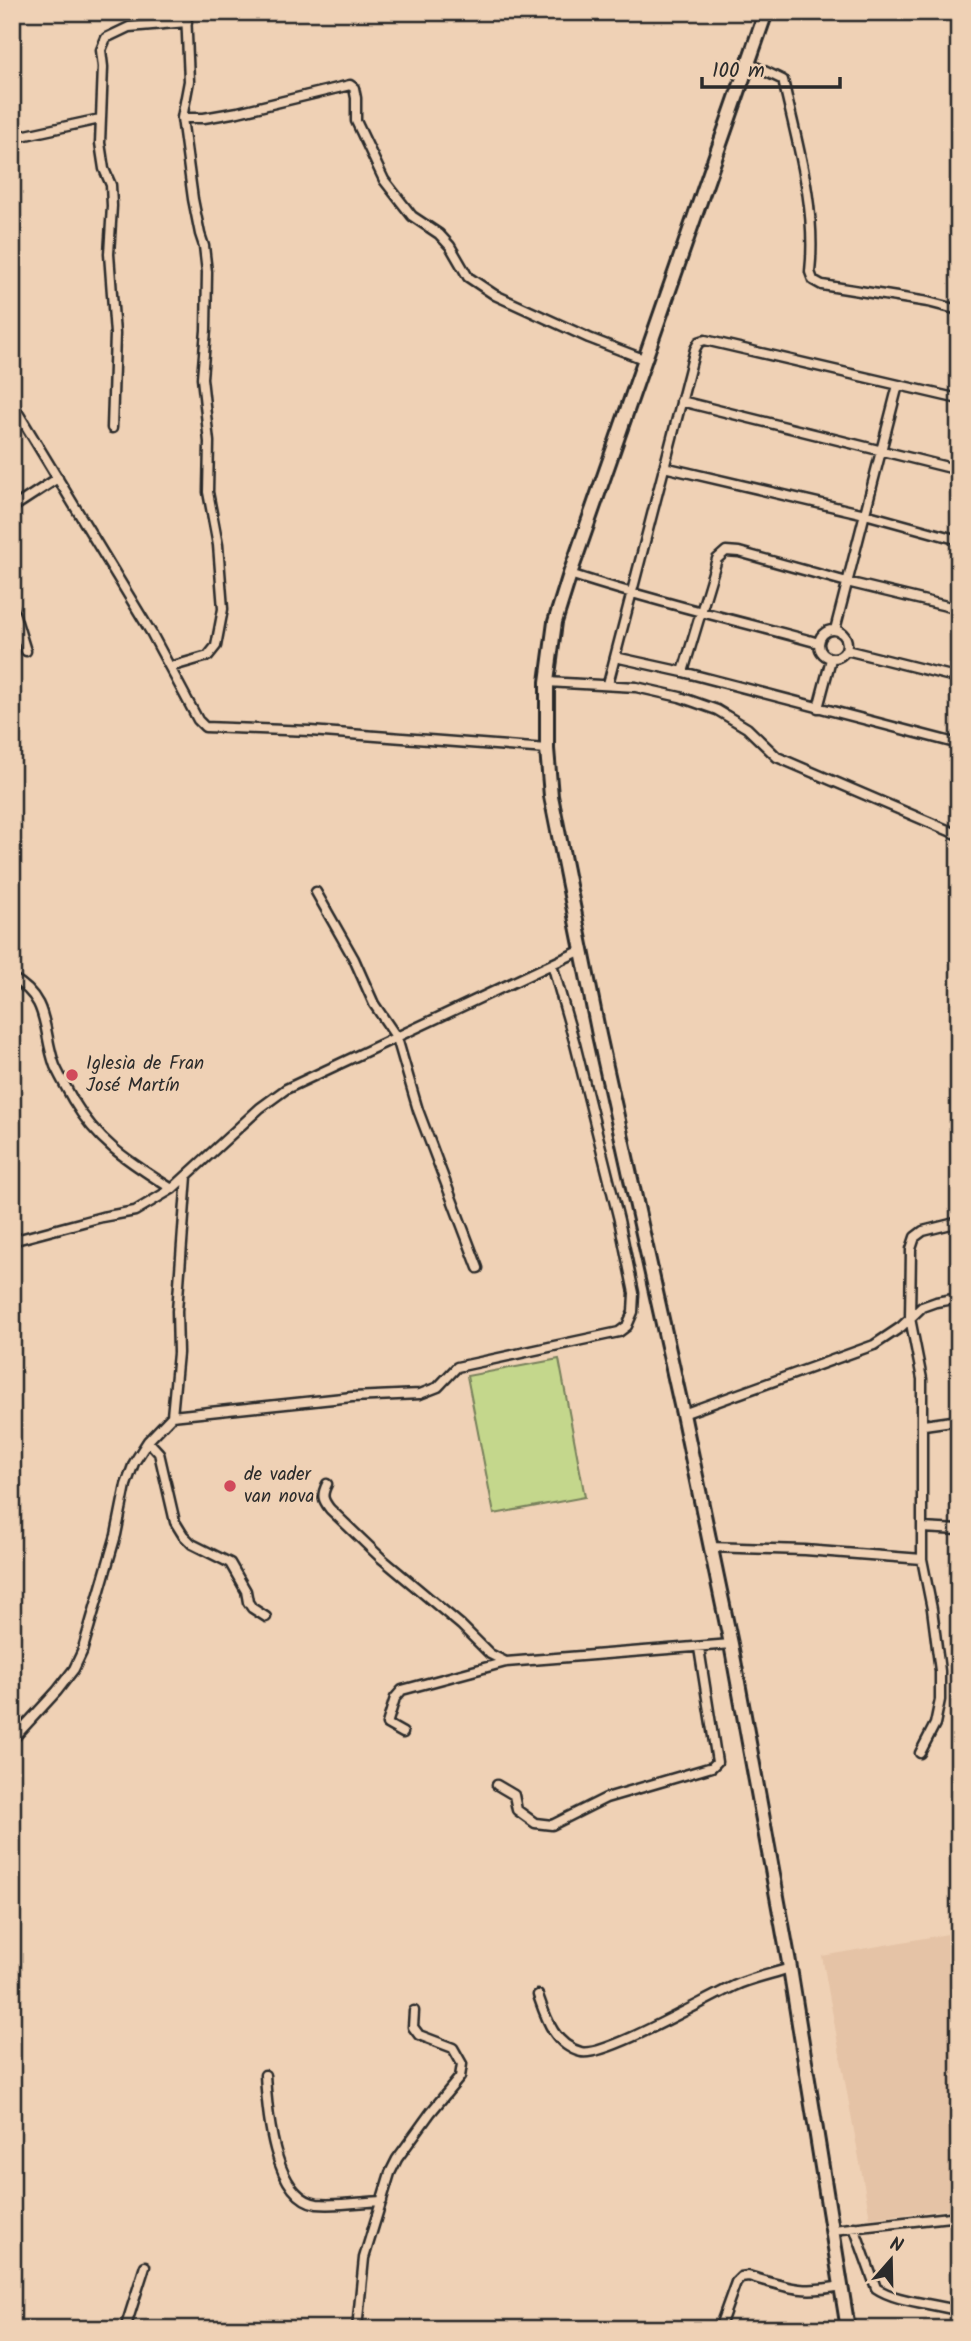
<svg xmlns="http://www.w3.org/2000/svg" width="971" height="2341" font-family="Kalam,sans-serif">
  <style>
    .built { fill: #e5c3a6 }
    .green { fill: #c4d78c; stroke: #78815c; stroke-width: 2 }
    .lines { fill: none; stroke-linecap: round; stroke-linejoin: round }
    .minor-casing { stroke: #2b2b2b; stroke-width: 13 }
    .primary-casing { stroke: #2b2b2b; stroke-width: 18 }
    .minor { stroke: #efd1b5; stroke-width: 8 }
    .primary { stroke: #efd1b5; stroke-width: 12 }
    .poi-dot { fill: #d1495b; stroke: #efd1b5; stroke-width: 2.5 }
    .labels { text-anchor: middle; dominant-baseline: central; stroke-width: 6; stroke-linejoin: round; paint-order: stroke }
    .poi-label { font-size: 19px; fill: #2b2b2b; stroke: #efd1b5; text-anchor: start }
  </style>
  <rect width="100%" height="100%" fill="#efd1b5"/>
  <filter id="ink" filterUnits="userSpaceOnUse"><feTurbulence type="fractalNoise" baseFrequency=".0143" numOctaves="2"/><feDisplacementMap in="SourceGraphic" scale="14" xChannelSelector="R" yChannelSelector="G"/><feConvolveMatrix kernelMatrix="1 2 1 2 8 2 1 2 1" color-interpolation-filters="sRGB"/></filter>
  <g filter="url(#ink)">
    <path class="built" d="M959,1932V2208L870,2218L822,1956Z"/>
    <path class="green" d="M559,1359L585,1497L494,1514L467,1376Z"/>
    <g class="lines">
      <g class="minor-casing">
        <path id="minor" d="M748,63L783,80C797,143 817,207 810,272L813,280L822,285L928,302L959,310
          M182,118H204L238,112L350,85L354,88L356,98V121L384,180L412,216L439,234L450,246L468,277L495,295L589,338L646,360
          M12,138L100,119
          M681,401L959,470
          M12,403L152,634L198,720L205,727L310,731L547,749
          M112,428L115,334L109,254L112,206L111,185L104,169L100,143L103,67L101,50L106,38L129,27L187,22
          M664,467L865,514L959,540
          M12,508L58,478
          M570,574C651,601 736,620 819,643
          M12,606L26,651
          M819 644a14 14 0 1 1 28 0a14 14 0 1 1-28 0Z
          M835,630L898,385
          M846,650L959,678
          M615,657L683,672L959,744
          M170,667L208,656L216,646L223,609L218,545L208,492L209,442L202,378L206,330L207,272L204,246L200,234L193,199L182,118L189,81L186,12
          M683,672L717,559L726,551L739,552L847,582L959,609
          M547,682L636,687L680,697L717,710L747,728L777,757L959,835
          M608,684L695,349L699,342L705,340L959,399
          M818,708L831,659
          M316,892L354,959L374,1004L397,1038L418,1110L478,1268
          M12,978C51,999 42,1031 55,1066C60,1077 67,1089 73,1100C99,1144 130,1162 172,1189
          M12,1241L102,1217L135,1211L172,1189L260,1108L286,1089L582,950
          M683,1414L874,1345L901,1327L922,1307L936,1302L959,1298
          M172,1416L352,1397L420,1394L438,1387L457,1367L619,1332L627,1326L633,1312L634,1293L619,1220L575,1044L552,964
          M924,1425L959,1420
          M148,1441L159,1453L175,1522L183,1535L192,1544L230,1563L246,1591L248,1602L252,1608L266,1617
          M327,1484C321,1496 323,1500 330,1509L381,1558L461,1625L490,1654L506,1662
          M922,1528L959,1530
          M709,1547L805,1550L922,1559V1379L910,1318L911,1249L915,1237L923,1231L959,1222
          M403,1733L387,1724L395,1698L402,1690L506,1662L731,1644
          M12,1740L57,1691L74,1669L82,1652L116,1535L126,1485L134,1463L148,1441L172,1416L178,1353L177,1311L187,1176
          M920,1753L935,1724L940,1700V1671L932,1609L922,1559
          M497,1785L514,1795L517,1810L535,1823L552,1825L606,1798L712,1767L717,1762L699,1648
          M538,1995C546,2018 554,2045 581,2052C604,2058 707,1998 734,1986C751,1978 772,1974 790,1968
          M265,2075C267,2109 273,2197 317,2204C336,2206 362,2202 382,2201
          M854,2227L876,2288C896,2302 934,2303 959,2311
          M833,2230L959,2216
          M125,2329L145,2266
          M357,2329L364,2258L390,2173L397,2159L431,2112L460,2077L462,2064L453,2048L419,2035L413,2027L414,2011
          M719,2329L736,2282L741,2277L748,2276C787,2287 800,2294 841,2286"/>
      </g>
      <g class="primary-casing">
        <path id="primary" d="M766,12L570,574L555,622L547,682V749L551,796L599,1035L683,1414L731,1644L790,1968L848,2329"/>
      </g>
      <use href="#minor" class="minor"/>
      <use href="#primary" class="primary"/>
    </g>
  </g>
  <g class="poi-dot">
    <circle cx="72" cy="1075" r="7"/>
    <circle cx="230" cy="1486" r="7"/>
  </g>
  <g class="labels">
    <g class="poi-label">
      <text x="86" y="1064">Iglesia de Fran<tspan x="86" dy="22">José Martín</tspan></text>
      <text x="244" y="1475">de vader<tspan x="244" dy="22">van nova</tspan></text>
    </g>
  </g>
  <rect width="971" height="2341" fill="none" stroke="#efd1b5" stroke-width="42"/>
  <rect x="21" y="21" width="929" height="2299" fill="none" stroke="#2b2b2b" stroke-width="2.5" filter="url(#ink)"/>
  <g transform="translate(891 2260) rotate(20)" stroke="#efd1b5" stroke-width="5" paint-order="stroke">
  <path d="M0-5L12 26L0 18L-12 26Z" fill="#2b2b2b"/>
  <text y="-10" font-size="19" font-weight="bold" text-anchor="middle" fill="#2b2b2b">N</text>
  </g>
  <path d="M702 77v10h138v-10" fill="none" stroke="#2b2b2b" stroke-width="3.5"/>
  <text x="712" y="77" font-size="21" fill="#2b2b2b" stroke="#efd1b5" stroke-width="5" paint-order="stroke">100 m</text>
</svg>
